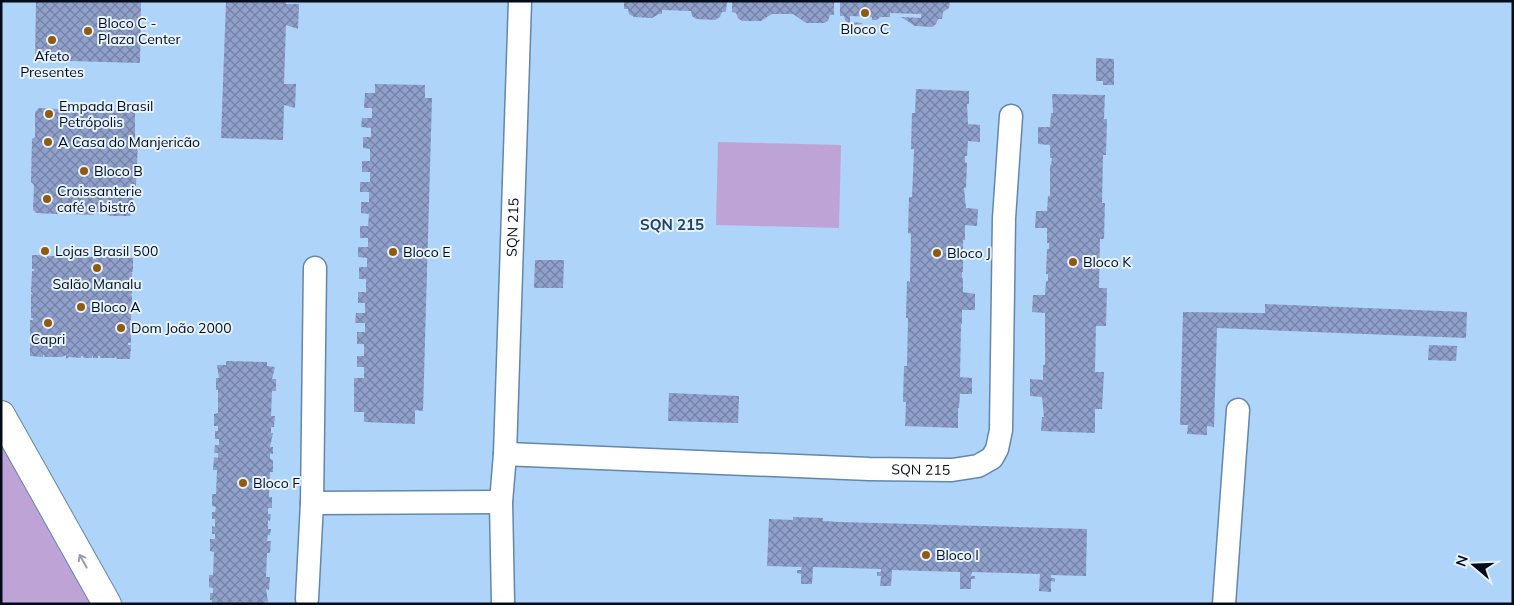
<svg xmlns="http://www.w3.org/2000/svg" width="1514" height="605" font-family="Mulish,sans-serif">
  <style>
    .green { fill: #bea4d6 }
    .building { fill: url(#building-cross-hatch) }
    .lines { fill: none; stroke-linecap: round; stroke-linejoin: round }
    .minor-casing { stroke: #6487a9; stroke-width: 25 }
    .primary-casing { stroke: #6487a9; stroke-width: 30 }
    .minor { stroke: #fff; stroke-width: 22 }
    .primary { stroke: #fff; stroke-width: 28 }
    .oneway { stroke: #9a9ea3 }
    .poi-dot { fill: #905a0f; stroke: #e6f2fd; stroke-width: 2 }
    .labels { text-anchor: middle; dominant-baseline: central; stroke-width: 4; stroke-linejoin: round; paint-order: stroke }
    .poi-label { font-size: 14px; fill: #020c18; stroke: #e6f2fd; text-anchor: start }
    .street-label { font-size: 14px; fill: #020c18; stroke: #e6f2fd }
    .neighbourhood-label { font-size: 15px; font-weight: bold; fill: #224362; stroke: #e6f2fd }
  </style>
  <defs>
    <pattern id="building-cross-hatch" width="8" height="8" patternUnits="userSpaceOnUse" patternTransform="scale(1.25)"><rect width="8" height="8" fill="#90a0cb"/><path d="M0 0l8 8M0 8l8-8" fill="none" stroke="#7381a4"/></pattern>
  </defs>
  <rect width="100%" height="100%" fill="#aed4f9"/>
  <path class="green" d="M718,142L841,145L839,228L716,225Z
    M2,445L97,604H1Z"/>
  <path class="building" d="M36,1H141L140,63L35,60Z
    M226,1H286V4H299L298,29L286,25L284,84H296L295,108L284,105L283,140L221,138Z
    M624,1H727L726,12H722L720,17L715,20L696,19L692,16L691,11L662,10V14H659L652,18L634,17L629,14L628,9H624Z
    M732,1H834V15H830L828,21L824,23H806L793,14H772L761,21H742L738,18L736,13L732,12Z
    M840,1H950L949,8L943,12L942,19H938L936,24L932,27L915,26L901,17L921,18V14L890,13V17H880L877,20H872V17L850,16V22L862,23V24L850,25L845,20L844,16H840Z
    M1096,58L1114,59V85H1103V81H1096Z
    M375,84L425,85V98H432L423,411L415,410V424L364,422V412H354V378H364V367H357V356H364V344H357V332H365V323H355L356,313H365V303H358V292H366V279H359V267H367V258L358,257V247H368V238H360V226H368L369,214L361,213V202H369V192H360V182H370V172H362V161H370V149L363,148V137H371V128L361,127L362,118H372V108H364L365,93H375Z
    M916,89L969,91V104H967L968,124L980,125V142L968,141L967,156H965V162L967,163L966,188H964L966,208L978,209L977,226L965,225V240H963V272H962V278L963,279V292L975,294V310H962V324H961L960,377L972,378V394H960L959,408H958V428L905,426L906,402H903L904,366H907L908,318H906L907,281L910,282L911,234L908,233L909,197H912L914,149H911L912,113H915Z
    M1052,94L1105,95L1104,119H1107L1106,155H1103L1102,203H1105L1104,239H1100L1099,288H1107L1106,326H1096L1095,372H1104L1102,409H1095V433L1041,431L1042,417H1044L1042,397L1030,396V379L1043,380V365H1045V313L1032,312L1033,295H1045L1046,281H1048V274H1046L1047,249H1049V243H1047V228H1035L1036,211H1047L1048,196H1050V165H1051L1052,158H1050V145L1038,144V127H1050L1051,113H1053Z
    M39,108L60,109L63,112H72L75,109L96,110L98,113H109L110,110L133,111L135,114V139L138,142L136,185L134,188L132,213L130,216H109L106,212H96L93,215L72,214L70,211H60L57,214L36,213L33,210L34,185L31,182L32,139L35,137V112Z
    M32,255H45V258H47V256H69V259L71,258V256L93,257V259H96V257H117L119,260V258H133V271L131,273H132V294H130L132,296L131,320L129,321L131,322V343H128V345H131L130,359H117L116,356L115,358H100V356H98V358H93V356H92V358H84L83,356H81V358L69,357L66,359V355L62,357H44L45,355H43V357L30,356V343H32V341H30V320H33V318H31V294H33L31,292L32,271H34V269H32Z
    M535,260H564L563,288H534Z
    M1265,304L1467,312L1466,338L1217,328L1214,427L1207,426V435L1187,434L1188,425H1180L1183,312L1265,313Z
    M1429,345L1457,346L1456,361L1428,360Z
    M226,361L267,362V366L275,367L272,379H276V391H272L271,416H275L274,427H271V433H273L270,447H273V454H270V459L273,460V472H270L269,497H272V508H268V514H271L270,521L268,520V529H271L270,535H268L267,541H271L270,553H267L266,577H270L269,590L266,589L268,602L265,601V604H212V600H210V593H213V588L209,587V575H213L214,552L210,551V539H215V534H212V526L215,527V519H212V512H215L216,507L212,506V494H216L217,470H213L214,457L218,458V453H214L215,445H219V439H215V431H218V426H214V414L218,413V390H216V378H219L217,365H226Z
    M669,393L739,396L738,423L668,421Z
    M793,517L823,518V521L840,522L1087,529L1086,576L1051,575V578H1055V582L1051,581V592L1039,591L1040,574L972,572L971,576H975V579H971V589H960V572L892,570L891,586H880L881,576H877V572H881V569L813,567L812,584H801V574L797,573V570H801L802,567L767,566L769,519L793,520Z"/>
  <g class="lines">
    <g class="minor-casing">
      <g id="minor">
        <path d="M315,268L312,503L501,502"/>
        <path id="s1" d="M505,454L869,469L952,470L978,466L992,458L997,449L1001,430L1004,218L1011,116"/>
        <path d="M307,599L312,503"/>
        <path id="s2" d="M503,602L501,502L505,454L520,1"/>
        <path d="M1224,604L1238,410"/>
      </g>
    </g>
    <g class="primary-casing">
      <path id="primary" d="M1,415L107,604"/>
    </g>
    <use href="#minor" class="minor"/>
    <use href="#primary" class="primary"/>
  </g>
  <defs><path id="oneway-shaft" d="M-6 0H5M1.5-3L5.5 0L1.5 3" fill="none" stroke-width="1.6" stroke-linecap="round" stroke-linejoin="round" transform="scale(1.25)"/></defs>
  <use class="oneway" href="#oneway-shaft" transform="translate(83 561) rotate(-119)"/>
  <g class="poi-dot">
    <circle cx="865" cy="13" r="5"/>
    <circle cx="88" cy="31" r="5"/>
    <circle cx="52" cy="40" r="5"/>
    <circle cx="49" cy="114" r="5"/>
    <circle cx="48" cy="142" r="5"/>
    <circle cx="84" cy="171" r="5"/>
    <circle cx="47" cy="199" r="5"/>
    <circle cx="45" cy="251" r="5"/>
    <circle cx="393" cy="252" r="5"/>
    <circle cx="937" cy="253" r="5"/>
    <circle cx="1073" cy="262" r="5"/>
    <circle cx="97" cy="268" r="5"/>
    <circle cx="81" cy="307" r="5"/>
    <circle cx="48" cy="323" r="5"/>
    <circle cx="121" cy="328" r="5"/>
    <circle cx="243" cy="483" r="5"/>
    <circle cx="926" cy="555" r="5"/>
  </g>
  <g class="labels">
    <g class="poi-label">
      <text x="98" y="23">Bloco C -<tspan x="98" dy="16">Plaza Center</tspan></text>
      <text x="865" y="29" text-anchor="middle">Bloco C</text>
      <text x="52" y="56" text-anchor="middle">Afeto<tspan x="52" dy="16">Presentes</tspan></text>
      <text x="59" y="106">Empada Brasil<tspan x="59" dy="16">Petrópolis</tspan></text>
      <text x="58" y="142">A Casa do Manjericão</text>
      <text x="94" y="171">Bloco B</text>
      <text x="57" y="191">Croissanterie<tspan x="57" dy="16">café e bistrô</tspan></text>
      <text x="55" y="251">Lojas Brasil 500</text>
      <text x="403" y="252">Bloco E</text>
      <text x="947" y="253">Bloco J</text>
      <text x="1083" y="262">Bloco K</text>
      <text x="97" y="284" text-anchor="middle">Salão Manalu</text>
      <text x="91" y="307">Bloco A</text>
      <text x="131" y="328">Dom João 2000</text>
      <text x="48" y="339" text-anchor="middle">Capri</text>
      <text x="253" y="483">Bloco F</text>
      <text x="936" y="555">Bloco I</text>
    </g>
    <g class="street-label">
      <text stroke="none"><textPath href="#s2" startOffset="375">SQN 215</textPath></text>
      <text stroke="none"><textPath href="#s1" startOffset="416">SQN 215</textPath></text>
    </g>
    <g class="neighbourhood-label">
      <text x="672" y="224">SQN 215</text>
    </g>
  </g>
  <rect width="1514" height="605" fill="none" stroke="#020c18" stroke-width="5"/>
  <g transform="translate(1474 565) rotate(289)" stroke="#e6f2fd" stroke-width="4" paint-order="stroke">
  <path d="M0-4L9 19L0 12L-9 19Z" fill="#020c18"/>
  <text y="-8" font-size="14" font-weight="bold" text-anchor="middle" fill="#020c18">N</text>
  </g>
</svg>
